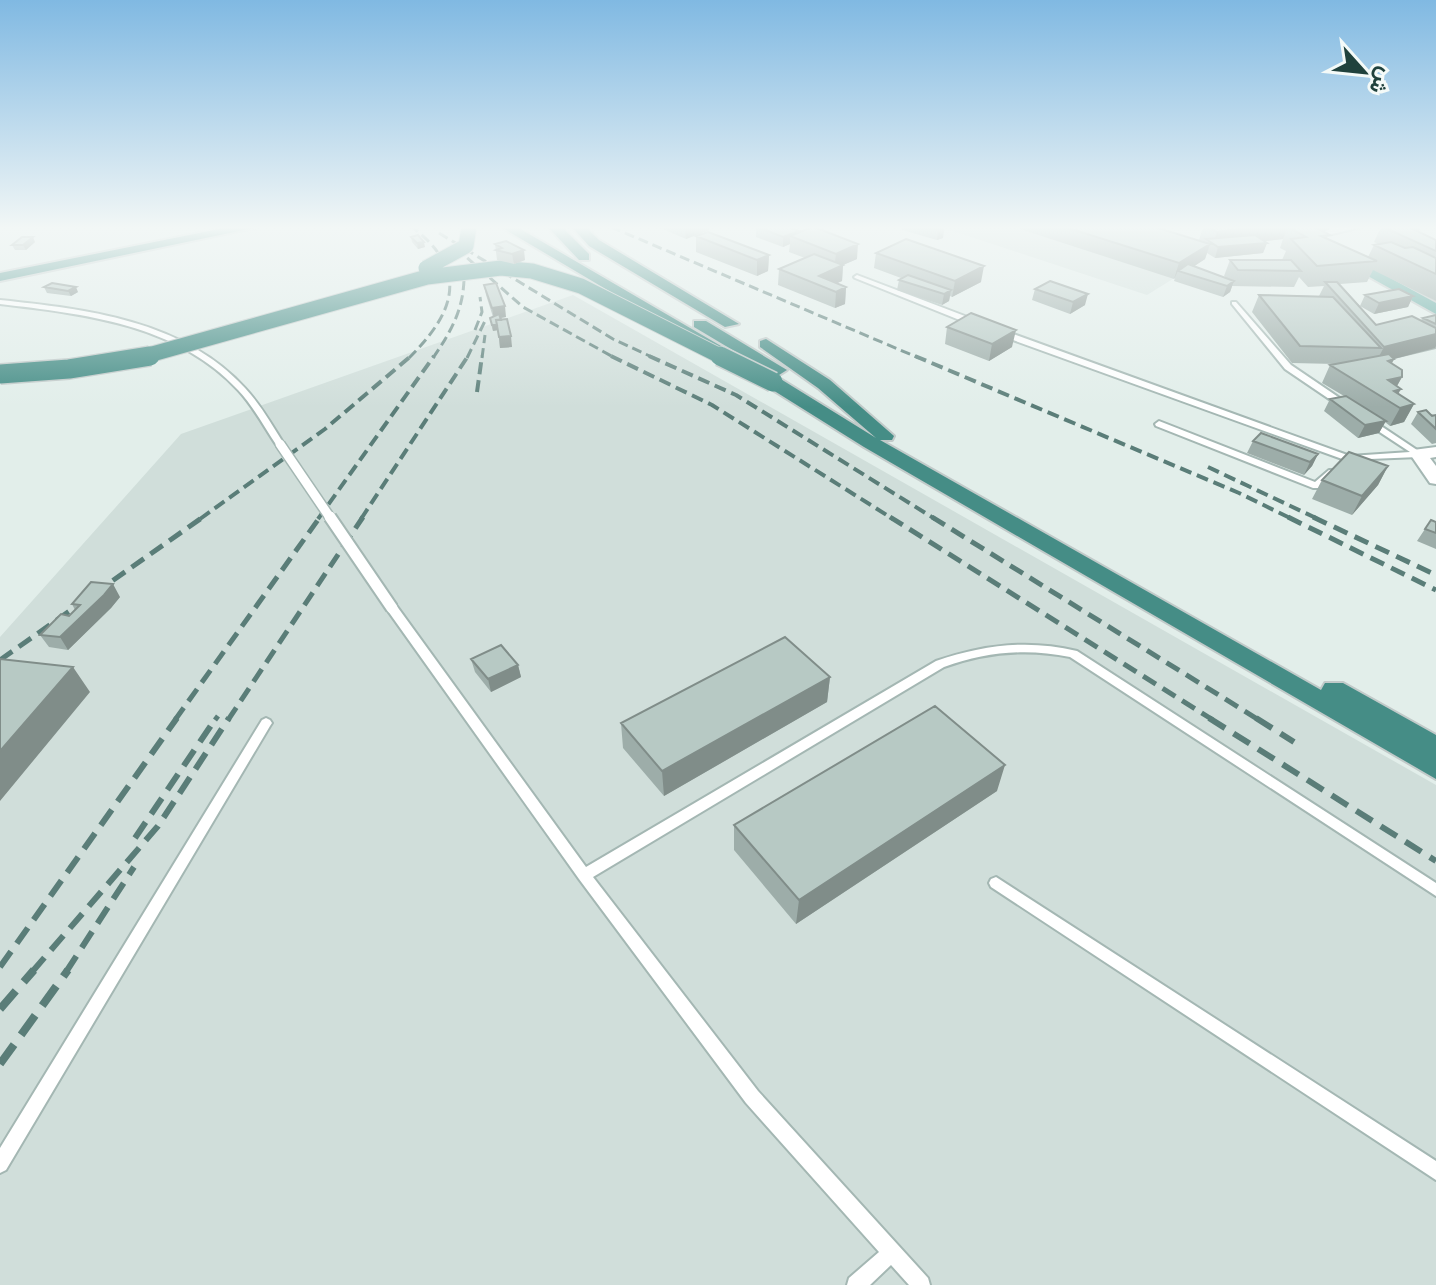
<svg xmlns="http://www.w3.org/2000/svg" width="1436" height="1285" font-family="'Source Sans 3',Vazirmatn,sans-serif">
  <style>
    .built { fill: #d0deda }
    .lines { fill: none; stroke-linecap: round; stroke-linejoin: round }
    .service-casing { stroke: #a4b7b3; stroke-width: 4 }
    .minor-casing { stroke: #a4b7b3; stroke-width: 4 }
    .primary-casing { stroke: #c1cac9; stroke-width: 4 }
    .trunk-casing { stroke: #c1cac9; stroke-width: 4 }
    .service { fill: #fff; fill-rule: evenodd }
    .minor { fill: #fff; fill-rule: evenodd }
    .primary { fill: #62a9a0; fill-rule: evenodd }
    .trunk { fill: #458d86; fill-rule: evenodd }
    .rail-far4 { stroke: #5a7d78; stroke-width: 3; stroke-dasharray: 10 5; stroke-linecap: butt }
    .rail-far3 { stroke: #5a7d78; stroke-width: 4; stroke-dasharray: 12 6; stroke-linecap: butt }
    .rail-far2 { stroke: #5a7d78; stroke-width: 5; stroke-dasharray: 15 8; stroke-linecap: butt }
    .rail-far1 { stroke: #5a7d78; stroke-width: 6; stroke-dasharray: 19 10; stroke-linecap: butt }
    .rail { stroke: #5a7d78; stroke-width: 8; stroke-dasharray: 24 12; stroke-linecap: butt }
    .service-bridge-far1-casing { stroke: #a4b7b3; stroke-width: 12; stroke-linecap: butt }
    .service-bridge-casing { stroke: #a4b7b3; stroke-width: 15; stroke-linecap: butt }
    .trunk-bridge-far1-casing { stroke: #c1cac9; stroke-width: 17; stroke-linecap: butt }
    .trunk-bridge-casing { stroke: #c1cac9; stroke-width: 22; stroke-linecap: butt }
    .service-bridge-far1 { stroke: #fff; stroke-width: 9 }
    .service-bridge { stroke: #fff; stroke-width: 11 }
    .trunk-bridge-far1 { stroke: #458d86; stroke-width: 15 }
    .trunk-bridge { stroke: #458d86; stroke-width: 19 }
    .wall { fill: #9dada9; fill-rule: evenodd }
    .shaded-wall { fill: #808d89 }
    .building { fill: #b7c9c4; stroke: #808d89; stroke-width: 2 }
  </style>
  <rect width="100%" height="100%" fill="#e2eeea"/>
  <path class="built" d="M941,227H1101L1205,259L1147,295Z
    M573,295L1436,785V1285H0V637L181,434Z"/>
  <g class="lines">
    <g class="service-casing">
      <path id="service" d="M857,275L978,321L979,323L972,325L855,278L854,277Z
        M0,300C86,309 183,320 245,388C261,405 272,425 284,444L280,447L277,446C264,427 254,407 238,390C177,324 84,314 0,304Z
        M1232,302H1236L1291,365L1347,403V407H1341L1285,369L1232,304Z
        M999,331H1005L1350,456L1410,452L1369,425V421L1372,420L1423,454L1419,457L1345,460L999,335Z
        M1159,421L1315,482L1329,470H1335L1336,472L1319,488H1313L1156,426L1155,424Z
        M392,604L396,605L586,867L936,661C983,645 1028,639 1077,651L1436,883V896L1070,657C1026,648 986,652 944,667L593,877L758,1091L928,1278L930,1285H909L891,1265L870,1285H847L849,1278L879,1252L746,1103L579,879L388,611L387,608Z
        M266,718L270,720L272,723L270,726L6,1170L0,1173V1148L262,720Z
        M996,877L1436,1161V1180L991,887L989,883L991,879Z"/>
    </g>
    <g class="minor-casing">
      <path id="minor" d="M1333,227H1361L1303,241L1297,237Z
        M1436,447V457L1430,458L1436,466V484L1430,483L1410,454L1413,450Z"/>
    </g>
    <g class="primary-casing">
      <path id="primary" d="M1280,227H1297L1436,303V314Z"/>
    </g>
    <g class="trunk-casing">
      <path id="trunk" d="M229,227H258L0,281V273Z
        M501,227H517L721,346L707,349Z
        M548,227H562L589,254V260H579Z
        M572,227H586L599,240L739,324L725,327L589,246Z
        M694,321H706L787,370L779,375L773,374L694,327Z
        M766,339L830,380L894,436L892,440H880L1321,690L1325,683H1343L1436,735V779L864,447L749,375V367H761L876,438L818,388L760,347V341Z"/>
    </g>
    <use href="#service" class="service"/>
    <use href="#minor" class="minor"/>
    <use href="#primary" class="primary"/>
    <use href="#trunk" class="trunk"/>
    <path class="rail-far4" d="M611,227L919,358
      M439,233L613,339L654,358
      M456,248L523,307L615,358
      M475,330L482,312L480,297
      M409,358C455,312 470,271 412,227
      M433,358C452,330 465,307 464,272
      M467,358L485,321
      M482,358L485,335"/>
    <path class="rail-far3" d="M611,356L712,405L893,519
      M649,356L736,395L935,519
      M915,356L1239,493L1292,519
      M477,392L482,356
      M1208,467L1318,519
      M200,519L325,429L411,356
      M318,519L434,356
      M361,519L468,356"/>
    <path class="rail-far2" d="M890,517L1213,720
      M932,517L1259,720
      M1288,517L1436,590
      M1313,517L1436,575
      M0,660L203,517
      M175,720L320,517
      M215,720L218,716
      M228,720L363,517"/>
    <path class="rail-far1" d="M1209,718L1436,861
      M1256,718L1294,742
      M135,838L216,718
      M0,967L177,718
      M32,972L158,826L229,718
      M66,972L134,867"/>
    <path class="rail" d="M0,1009L34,970
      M0,1064L68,970"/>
    <g class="service-bridge-far1-casing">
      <path id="service-bridge-far1" d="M280,444L331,519"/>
    </g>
    <g class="service-bridge-casing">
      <path id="service-bridge" d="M330,517L392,608"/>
    </g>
    <g class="trunk-bridge-far1-casing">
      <path id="trunk-bridge-far1" d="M426,268L466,246L469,227
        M138,358L427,277L501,268L532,271L581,286L724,358"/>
    </g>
    <g class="trunk-bridge-casing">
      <path id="trunk-bridge" d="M720,356L773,382
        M0,374L69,369L150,356"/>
    </g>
    <use href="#service-bridge-far1" class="service-bridge-far1"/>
    <use href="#service-bridge" class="service-bridge"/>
    <use href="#trunk-bridge-far1" class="trunk-bridge-far1"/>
    <use href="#trunk-bridge" class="trunk-bridge"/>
  </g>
  <path class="wall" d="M658,227H709V230L686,239Z
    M756,227L799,231L798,233L857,259L843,265L842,281L837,283L846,287L845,304L835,308L778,285L779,269L805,258L789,252L790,244L783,247L756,237Z
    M902,227H944L943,238L937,240L902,230Z
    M1014,227H1155L1201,241L1199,240L1203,227H1330L1329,230L1322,231L1328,239L1368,257L1374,245L1378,244L1374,242L1381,227H1421L1419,231H1418L1436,240V301L1373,270L1367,282L1340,284L1360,306L1365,295L1413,296L1408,307L1374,314L1360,306L1376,325L1421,320L1423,318L1436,315V349L1394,359L1392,363L1402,377L1397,386L1398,394L1414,404L1404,422L1390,426L1385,422L1379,433L1358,438L1324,411L1330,399L1344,396L1322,383L1330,365L1336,364L1292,363L1252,312L1259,295L1319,296L1324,286L1308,287L1299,277L1294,287L1232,286L1230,292L1223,297L1174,281L1175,278L1174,279ZM1283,239L1280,248L1286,251L1282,260H1283H1230L1224,276L1227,279L1194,266L1205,259L1207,253L1215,258L1263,253L1267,243L1265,241Z
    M696,236L769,255L768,271L757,276L696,252Z
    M411,237L425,247L418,249L412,242Z
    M35,242L26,250H15L12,245Z
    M495,244L525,260L514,264L497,260Z
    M876,253L981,282L952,297L950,296L949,301L942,305L897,290L899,280L901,278L874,268Z
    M484,285L506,317L501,318L512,347L500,348L498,330L493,331L491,324L490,318L493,317L486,295Z
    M44,287L78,292L71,296L47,293Z
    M1035,289L1085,305L1070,314L1032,300Z
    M947,327L1012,347L989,361L945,344Z
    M1418,412L1436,415V443L1432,444L1411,424Z
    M1253,441L1318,454L1312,466L1304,475L1247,453Z
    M1388,466L1378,485L1352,515L1312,499L1322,480Z
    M1431,520L1436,522V549L1417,541Z
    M120,597L111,608L68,650L49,647L40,635L69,616L75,610L72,604Z
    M471,659L518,665L521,677L491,692L475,672Z
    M830,677L827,702L664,796L623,748L621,723Z
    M997,791L796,924L734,850V825Z"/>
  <path class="shaded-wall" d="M685,227H709V230L686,239Z
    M944,227L943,238L937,240L938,230Z
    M1259,227H1290H1288L1283,239L1218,247L1213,244L1217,232Z
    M1308,227H1330L1329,230L1306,233Z
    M1404,227H1421L1419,231L1401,234Z
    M799,231L798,239L790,236V244L783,247V237Z
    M33,237L35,242L26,250L23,245Z
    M424,242L425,247L418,249L417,243Z
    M1267,243L1263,253L1215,258L1218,247Z
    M858,244L857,259L843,265L842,281L826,288L819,276L834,269L836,254Z
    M1210,244L1205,259L1184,273L1178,271L1174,279L1179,263Z
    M524,250L525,260L514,264L512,254Z
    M769,255L768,271L757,276V260Z
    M984,266L981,282L952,297L955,281Z
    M1234,281L1230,292L1223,297L1227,286Z
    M76,287L78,292L71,296L68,291Z
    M846,287L845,304L835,308L836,292Z
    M951,290L949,301L942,305L944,294Z
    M1088,294L1085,305L1070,314L1073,302Z
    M1413,296L1408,307L1374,314L1379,303Z
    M505,306L506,317L494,319L492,308Z
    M503,324V329L493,331L492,325Z
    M1436,327V346L1435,348L1394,359L1385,376L1388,361L1375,364L1384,347Z
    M1016,330L1012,347L989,361L992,344Z
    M511,336L512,347L500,348L499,337Z
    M1402,377L1394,391L1401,389L1393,403L1388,380Z
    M1414,404L1404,422L1390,426L1400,408Z
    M1386,421L1379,433L1358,438L1365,425Z
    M1318,454L1312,466L1304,475L1310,462Z
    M1388,466L1378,485L1352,515L1362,496Z
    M113,584L120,597L111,608L68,650L60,637Z
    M518,665L521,677L491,692L488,679Z
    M73,667L90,692L0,801V751Z
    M830,677L827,702L664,796L662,771Z
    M1005,765L997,791L796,924L799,900Z"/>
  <path class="building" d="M758,227H789L799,231L783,237Z
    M812,227H814L858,244L836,254L790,236Z
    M929,227H944L938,230Z
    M1065,227H1155L1210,244L1179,263Z
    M1209,227H1259L1217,232Z
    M1288,227H1315L1330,235L1321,236L1377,261L1317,266L1291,239L1306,237Z
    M1383,227H1409L1436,240V251Z
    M708,232L769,255L757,260L696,236Z
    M418,235L424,242L417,243L411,237Z
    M1255,235L1267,243L1218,247L1206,239Z
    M22,237H33L23,245H12Z
    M906,239L984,266L955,281L876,253Z
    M506,241L524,250L512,254L496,250L502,248L495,244Z
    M1391,242L1405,248L1413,247L1436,258V274L1374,245Z
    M814,254L843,265L819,276L846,287L836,292L779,269Z
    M1230,260H1291L1301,271L1238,270Z
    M1188,264L1234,281L1227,286L1178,271Z
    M908,275L951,290L944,294L899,280Z
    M1050,281L1088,294L1073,302L1035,289Z
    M1325,282H1337L1376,325L1412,316L1436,328V334L1384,347Z
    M52,283L76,287L68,291L44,287Z
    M496,283L505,306L492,308L484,285Z
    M1399,289L1413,296L1379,303L1365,295Z
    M1259,295L1333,297L1381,348L1300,346Z
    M971,313L1016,330L992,344L947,327Z
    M499,314L501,320H496L497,325H492L490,318Z
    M1436,315V324L1423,318Z
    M507,319L511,336L499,337L496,320Z
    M1389,354L1394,359L1388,361L1402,370V377L1388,380L1401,389L1394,391L1414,404L1400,408L1330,365Z
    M1346,396L1386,421L1365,425L1330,399Z
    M1426,410L1432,416L1436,415V429L1418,412Z
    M1261,433L1318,454L1310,462L1253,441Z
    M1349,452L1388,466L1362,496L1322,480Z
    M1431,520L1436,522V533L1425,529Z
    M91,582L113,584L104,595L60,637L40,635L61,614L69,616L80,605L72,604Z
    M785,637L830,677L662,771L621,723Z
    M501,645L518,665L488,679L471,659Z
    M0,659L73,667L0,751Z
    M935,706L1005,765L799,900L734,825Z"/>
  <linearGradient id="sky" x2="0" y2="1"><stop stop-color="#80b9e2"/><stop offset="0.56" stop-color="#f2f7f6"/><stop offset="1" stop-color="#f2f7f6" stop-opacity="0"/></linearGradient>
  <rect width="1436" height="407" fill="url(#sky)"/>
  <g transform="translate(1364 72) rotate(117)" stroke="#f4faf8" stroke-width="6" paint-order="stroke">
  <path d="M0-6L14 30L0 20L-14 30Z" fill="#20423d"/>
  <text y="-12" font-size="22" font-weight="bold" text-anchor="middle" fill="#20423d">ش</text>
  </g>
</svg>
